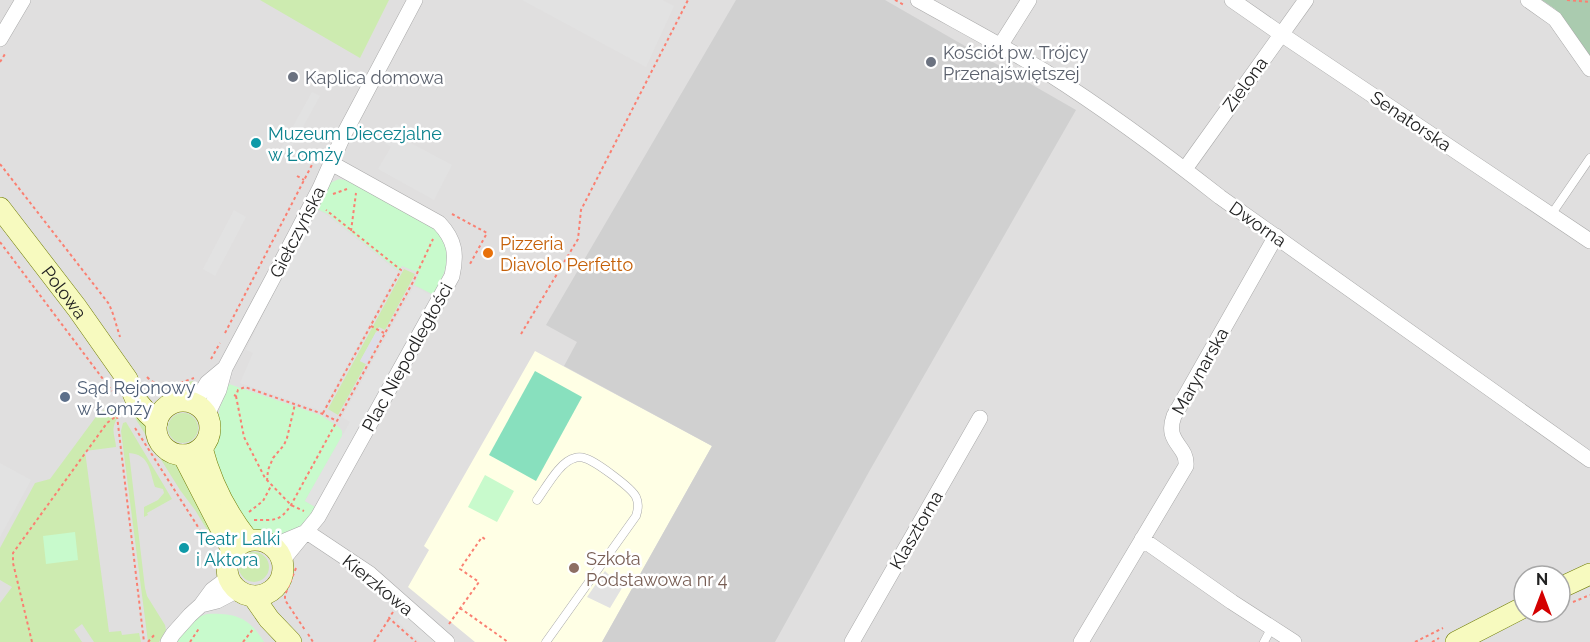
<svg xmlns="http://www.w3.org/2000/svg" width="1590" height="642" font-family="Raleway,sans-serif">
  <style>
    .residential { fill: #e0dfdf; fill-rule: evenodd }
    .education { fill: #ffffe5 }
    .religious { fill: #d0d0d0 }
    .grass { fill: #cdebb0 }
    .cemetery { fill: #aacbaf }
    .park { fill: #c8facc }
    .pitch { fill: #88e0be }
    .parking { fill: #e2e2e2 }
    .plaza { fill: #dddde8 }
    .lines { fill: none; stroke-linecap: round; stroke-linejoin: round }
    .lane-casing { stroke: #a9a9a9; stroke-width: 9 }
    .street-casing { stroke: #a9a9a9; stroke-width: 16 }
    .secondary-casing { stroke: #707d05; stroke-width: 22 }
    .path { stroke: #fa8072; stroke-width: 2; stroke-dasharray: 3 3; stroke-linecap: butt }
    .lane { stroke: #fff; stroke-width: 8 }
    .street { stroke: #fff; stroke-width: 15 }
    .secondary { stroke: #f7fabf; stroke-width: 21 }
    .worship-dot { fill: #6b7280; stroke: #fff; stroke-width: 2 }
    .culture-dot { fill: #0f9aa8; stroke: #fff; stroke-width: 2 }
    .food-dot { fill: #e8710a; stroke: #fff; stroke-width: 2 }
    .service-dot { fill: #5c6f8a; stroke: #fff; stroke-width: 2 }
    .education-dot { fill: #8d6e63; stroke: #fff; stroke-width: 2 }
    .labels { text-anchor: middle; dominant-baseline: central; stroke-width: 5; stroke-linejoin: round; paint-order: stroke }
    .worship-label { font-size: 18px; fill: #5b616d; stroke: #fff; text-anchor: start }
    .street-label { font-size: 18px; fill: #222; stroke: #fff }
    .culture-label { font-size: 18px; fill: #0d838f; stroke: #fff; text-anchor: start }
    .food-label { font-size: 18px; fill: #c56008; stroke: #fff; text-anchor: start }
    .service-label { font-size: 18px; fill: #4e5e75; stroke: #fff; text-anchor: start }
    .education-label { font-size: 18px; fill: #785e54; stroke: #fff; text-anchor: start }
  </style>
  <rect width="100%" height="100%" fill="#f2efe9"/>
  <path class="residential" d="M0,0H1553L1590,44V642H0ZM1524,576H1560V612H1524Z"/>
  <path class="education" d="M535,351L712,446L602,642H475L408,587L429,550L424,546Z"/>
  <path class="religious" d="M736,0H885L1076,110L870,470L775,642H602L712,446L564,366L577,342L546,325Z"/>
  <path class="grass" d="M260,0H389L360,58Z
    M404,269L415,274L385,330L379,327L360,361L366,364L338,415L328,409Z
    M192,381L200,385C188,395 175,395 161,391L170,390Z
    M109,407H115C122,418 116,417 114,426C112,432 116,441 116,447L85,451L109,632L121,631L122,635L139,633L141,642H94L82,624L74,630L82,642H0V603L12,587L0,580V548L35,483L50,479L98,414Z
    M133,409L149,427L150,436L157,450L180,465L216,530L209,533L195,510L180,490L132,413Z
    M168 428a15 15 0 1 1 30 0a15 15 0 1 1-30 0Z
    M126,422L172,499L147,513L148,515L144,517V507L158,500L164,493L163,489L155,487C150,472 150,454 129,453L145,588L147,596L165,625L166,630L159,642H148L121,431L123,423Z
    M239 567a15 15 0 1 1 30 0a15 15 0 1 1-30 0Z"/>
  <path class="cemetery" d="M1542,0H1590V56L1555,9Z"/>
  <path class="park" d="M339,179L350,181L436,230C455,253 446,271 434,295L414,285L419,273L402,266L399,271L328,214L315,208L330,183Z
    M229,384L320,415L339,427L342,431V436L305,501L315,507L308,520L299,527L286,534L270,536L254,532L225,498L212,448L218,431V418L220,407Z
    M485,475L514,491L497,522L468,507Z
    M75,532L78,560L46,564L43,536Z
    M207,614C235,613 249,617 264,642H176L198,617Z"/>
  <path class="pitch" d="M535,371L582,397L536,481L489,455Z"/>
  <path class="parking" d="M522,0H662L674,6L646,67Z
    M312,92L320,96L289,152L281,148Z
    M396,124L410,132L405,140L452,165L434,200L378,169L391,147L385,143Z
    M314,208L327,215L398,272L322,411L240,383L253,353L246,350Z
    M234,210L246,217L215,276L203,269Z
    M414,286L433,296L316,507L305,501L350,422L342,417Z
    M0,463L31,480L0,537Z
    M605,571L622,588L610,608L587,597Z
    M404,613L436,642H420L397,621Z"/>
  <path class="plaza" d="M376,332L382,335L366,364L360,361Z"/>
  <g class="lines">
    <g class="lane-casing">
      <path id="lane" d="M1551,215L1590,158
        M537,500C546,488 560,461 575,458C577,457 582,457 584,458C594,460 632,488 636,497C639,503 638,510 636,516L546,642
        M1264,642L1272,627"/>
    </g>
    <g class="street-casing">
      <path id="street" d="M918,0C961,24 1004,47 1046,72C1106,110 1164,153 1220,197L1590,460
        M1232,0L1281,34L1590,241
        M1528,0L1555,19L1590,69
        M0,39L23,0
        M1000,46L1029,0
        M1185,169L1306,0
        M195,403L207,383L225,368
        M207,415L219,390L225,368L273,278L320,188L344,134L415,0
        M307,532L370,574L447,642
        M1142,539L1232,602L1294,642
        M273,546L304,533
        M282,561L318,517L452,276C457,254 455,240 439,223L331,163
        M201,605L217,601L238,590
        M168,642L173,634L190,615L201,605L212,590L228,578
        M852,642L980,418
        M1081,642L1186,466C1188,445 1164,443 1174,416L1276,236"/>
    </g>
    <g class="secondary-casing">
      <g id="secondary">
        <path id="s1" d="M0,208L77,308L127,379L136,400L148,414L157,422"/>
        <circle cx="183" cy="428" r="27"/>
        <path d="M202,448C211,483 225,511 248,540"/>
        <path d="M183,455L232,550"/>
        <circle cx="255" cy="568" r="28"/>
        <path d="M1560,588L1590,574"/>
        <path d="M253,596L269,619L291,642"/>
        <path d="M1456,642L1524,607"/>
      </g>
    </g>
    <path class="path" d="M895,0L904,5
      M1567,0L1590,2
      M0,62L5,54
      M0,164L109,304L113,314L120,337
      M297,176L304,180
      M333,194L347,189
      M452,214L487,233L470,264
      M351,231L356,193
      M0,242L112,391
      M371,326L384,333
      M225,333L316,157
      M521,334L578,239L581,210L688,0
      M211,359L220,343
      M147,377C162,392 176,384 194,378
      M234,395L236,396L238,390L245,387L323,414L337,421
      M236,396L244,437L265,478L291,505L304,511
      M323,413L401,270L326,210
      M117,416L144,642
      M135,428L200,530
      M267,481L268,470L273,458L284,445L287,438L295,404
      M249,512L263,501L271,486
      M254,520C274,520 280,522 291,505L413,282L433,239
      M296,568L285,595V600L305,630
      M1573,602L1590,595
      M460,608L508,642
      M393,612L389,618L416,642
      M449,624L479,582L460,569L482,537L486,540
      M308,634L313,642
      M32,642L13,563V553L107,423L123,411
      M148,642L156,633
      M190,642L200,627
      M243,642L254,628
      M374,642L389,619
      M1415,642L1443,628
      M1432,642L1439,638"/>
    <use href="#lane" class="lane"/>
    <use href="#street" class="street"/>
    <use href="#secondary" class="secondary"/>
  </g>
  <g class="worship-dot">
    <circle cx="931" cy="62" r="6"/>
    <circle cx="293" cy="77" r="6"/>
  </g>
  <g class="culture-dot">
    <circle cx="256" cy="143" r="6"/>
    <circle cx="184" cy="548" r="6"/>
  </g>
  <circle class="food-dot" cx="488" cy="253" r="6"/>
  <circle class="service-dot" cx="65" cy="397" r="6"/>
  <circle class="education-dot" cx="574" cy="568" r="6"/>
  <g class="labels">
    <g class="worship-label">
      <text x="943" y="52">Kościół pw. Trójcy<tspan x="943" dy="21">Przenajświętszej</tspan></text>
      <text x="305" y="77">Kaplica domowa</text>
    </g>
    <g class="street-label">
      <text transform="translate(1245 84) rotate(-54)">Zielona</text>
      <text transform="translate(1411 121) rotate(34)">Senatorska</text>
      <text transform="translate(1258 224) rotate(35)">Dworna</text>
      <text transform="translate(297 232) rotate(-63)">Giełczyńska</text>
      <text stroke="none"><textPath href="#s1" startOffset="106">Polowa</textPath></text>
      <text transform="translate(407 357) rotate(-61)">Plac Niepodległości</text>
      <text transform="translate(1200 371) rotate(-61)">Marynarska</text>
      <text transform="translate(916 530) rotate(-60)">Klasztorna</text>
      <text transform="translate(378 585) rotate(39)">Kierzkowa</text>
    </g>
    <g class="culture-label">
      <text x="268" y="133">Muzeum Diecezjalne<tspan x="268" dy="21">w Łomży</tspan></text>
      <text x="196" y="538">Teatr Lalki<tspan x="196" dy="21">i Aktora</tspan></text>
    </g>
    <g class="food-label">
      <text x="500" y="243">Pizzeria<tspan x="500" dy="21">Diavolo Perfetto</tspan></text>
    </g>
    <g class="service-label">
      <text x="77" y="387">Sąd Rejonowy<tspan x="77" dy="21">w Łomży</tspan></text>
    </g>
    <g class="education-label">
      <text x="586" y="558">Szkoła<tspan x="586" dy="21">Podstawowa nr 4</tspan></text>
    </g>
  </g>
  <g transform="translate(1542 594)"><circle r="28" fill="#ffffff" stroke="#a7a7a7" stroke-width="1.5"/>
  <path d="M0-4.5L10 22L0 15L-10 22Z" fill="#d40000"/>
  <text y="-9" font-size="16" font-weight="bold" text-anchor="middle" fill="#222222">N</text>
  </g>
</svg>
